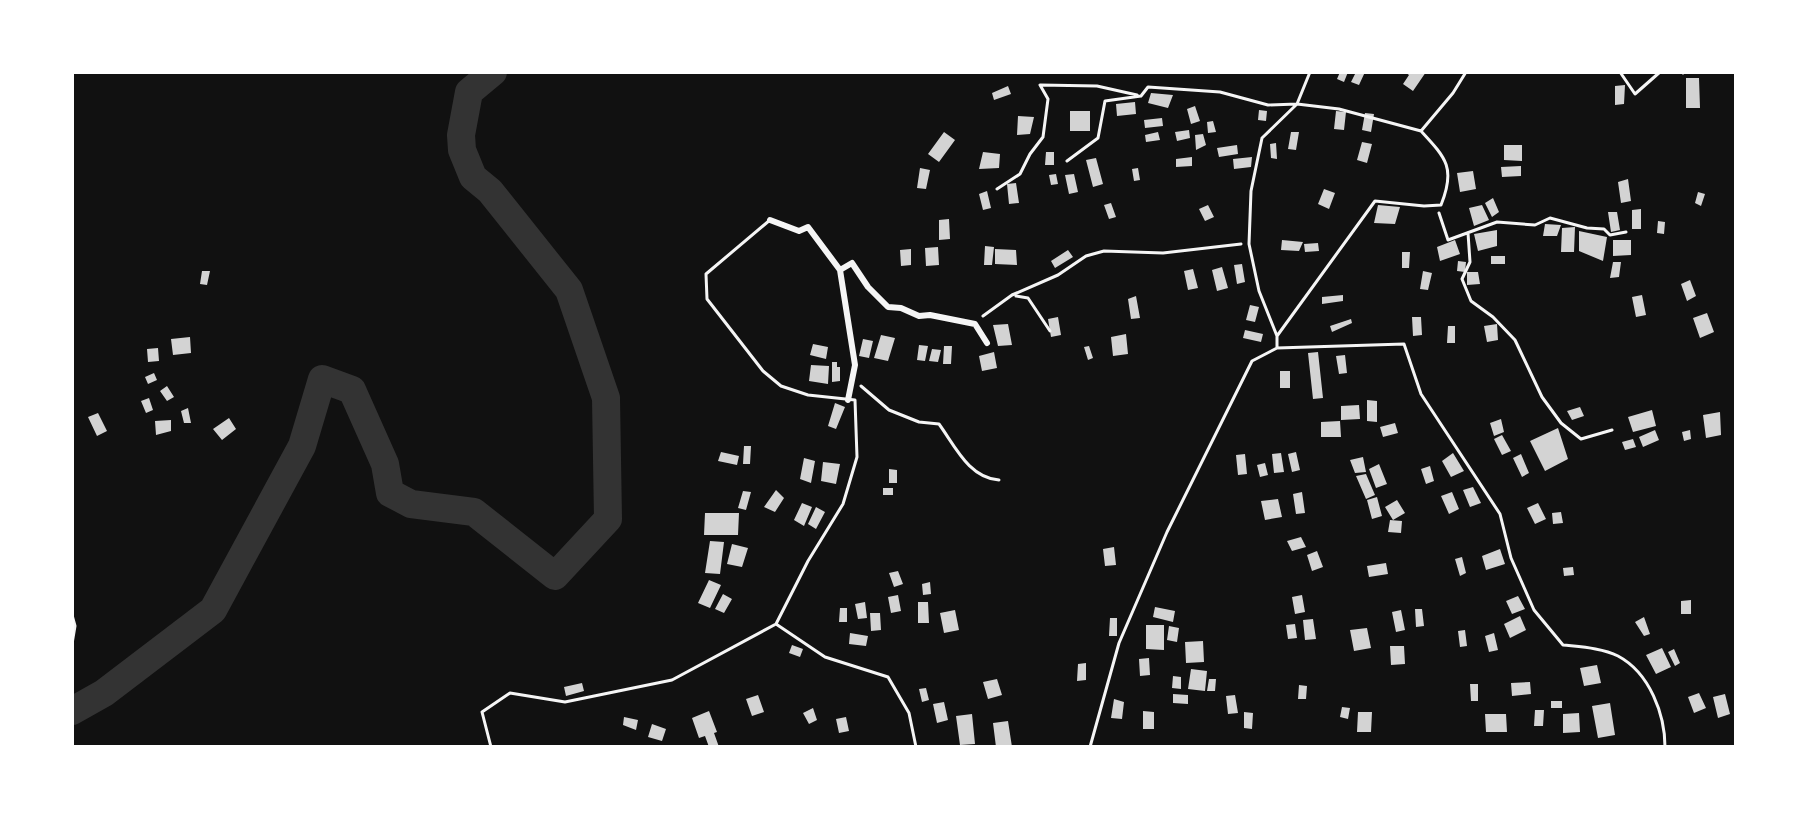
<svg xmlns="http://www.w3.org/2000/svg" width="1808" height="819" font-family="Raleway,sans-serif">
  <style>
    .lines { fill: none; stroke-linecap: round; stroke-linejoin: round }
    .river { stroke: #333; stroke-width: 28 }
    .building { fill: #d3d3d3 }
    .path { stroke: #f5f5f5; stroke-width: 3 }
    .service { stroke: #f5f5f5; stroke-width: 3 }
    .minor { stroke: #f5f5f5; stroke-width: 6 }
  </style>
  <rect width="100%" height="100%" fill="#111"/>
  <g class="lines">
    <path class="river" d="M72,711L104,693L213,610L302,446L322,379L352,390L385,464L390,493L411,504L474,512L555,576L608,519L606,398L569,290L490,191L473,177L462,150L461,135L469,92L493,72"/>
  </g>
  <path class="building" d="M1340,72H1348L1344,82L1337,79Z
    M1356,72H1365L1359,85L1351,82Z
    M1405,72H1426L1413,91L1403,84L1409,75Z
    M1686,78H1699L1700,108H1686Z
    M1625,85L1624,104L1615,105V86Z
    M1008,86L1011,94L994,100L992,93Z
    M1151,93L1173,95L1168,108L1148,103Z
    M1135,102L1136,114L1117,116L1116,104Z
    M1195,106L1200,121L1191,124L1187,109Z
    M1259,110L1267,111L1266,121L1258,120Z
    M1070,111H1090V131H1070Z
    M1336,111L1346,112L1344,130L1334,129Z
    M1365,113L1374,114L1371,132L1362,130Z
    M1018,116L1034,117L1030,134L1017,135Z
    M1162,118L1163,126L1145,128L1144,120Z
    M1213,121L1216,132L1208,133L1207,122Z
    M1189,130L1190,138L1177,141L1175,132Z
    M944,132L955,140L939,162L928,154Z
    M1158,132L1160,140L1146,142L1145,135Z
    M1291,132H1299L1296,150L1288,149Z
    M1203,134L1206,145L1196,150L1195,135Z
    M1362,142L1372,144L1367,163L1357,160Z
    M1276,143L1277,159L1271,158L1270,144Z
    M1237,145L1238,154L1219,157L1217,148Z
    M1504,145H1522V161L1504,160Z
    M983,152L1000,154L999,168L979,169Z
    M1046,152H1054V165H1045Z
    M1192,157V166L1176,167V159Z
    M1252,157L1251,167L1234,169L1233,159Z
    M1096,158L1103,184L1093,187L1086,160Z
    M1521,166V176L1502,177L1501,167Z
    M920,168L930,170L926,189L917,188Z
    M1138,168L1140,180L1134,181L1132,169Z
    M1473,171L1476,189L1460,192L1457,173Z
    M1056,174L1058,184L1051,185L1049,175Z
    M1074,174L1078,192L1069,194L1065,175Z
    M1628,179L1631,201L1621,203L1618,182Z
    M1016,183L1019,203L1009,204L1007,184Z
    M1324,189L1335,193L1329,209L1318,204Z
    M987,191L991,208L983,210L979,194Z
    M1698,192L1705,194L1701,206L1695,203Z
    M1493,198L1499,212L1492,217L1485,203Z
    M1111,203L1116,217L1109,219L1104,205Z
    M1208,205L1214,217L1205,221L1199,209Z
    M1378,205L1400,207L1395,224L1374,223Z
    M1482,205L1489,220L1474,226L1469,208Z
    M1641,209V229H1632V210Z
    M1608,212H1617L1620,230L1611,232Z
    M949,219L950,239L939,240V220Z
    M1658,221L1665,222L1664,234L1657,233Z
    M1545,224L1561,225L1557,236H1543Z
    M1575,227L1574,252H1561L1562,228Z
    M1497,230V246L1478,251L1474,234Z
    M1579,231L1607,237L1603,261L1579,251Z
    M1282,240L1303,242L1299,251L1281,250Z
    M1455,240L1460,254L1440,261L1437,247Z
    M1613,240H1631V255L1613,256Z
    M1318,243L1319,251L1305,252L1304,244Z
    M985,246L994,247L992,265H984Z
    M938,247L939,265L926,266L925,248Z
    M911,249V265L901,266L900,250Z
    M995,249L1016,250L1017,265L995,264Z
    M1068,250L1073,257L1055,268L1051,261Z
    M1402,252H1410L1409,268H1402Z
    M1491,256H1505V264H1491Z
    M1458,261L1466,262L1465,272L1457,271Z
    M1613,262H1621L1619,277L1610,278Z
    M1242,264L1245,282L1237,284L1234,265Z
    M1222,267L1228,288L1217,291L1212,270Z
    M1193,269L1198,288L1188,290L1184,271Z
    M202,271H210L207,285L200,284Z
    M1423,271L1432,273L1428,290L1420,289Z
    M1467,272H1478L1480,284L1467,285Z
    M1690,280L1696,296L1687,301L1681,284Z
    M1343,295V301L1322,304V297Z
    M1642,295L1646,315L1636,317L1632,297Z
    M1136,296L1140,318L1131,319L1128,299Z
    M1250,305L1259,307L1255,322L1246,320Z
    M1707,313L1714,332L1700,338L1693,318Z
    M1058,317L1061,335L1051,337L1048,319Z
    M1412,317H1421L1422,335L1413,336Z
    M1351,319L1352,323L1332,332L1330,326Z
    M1008,324L1012,345L998,346L993,325Z
    M1497,324L1498,340L1487,342L1484,326Z
    M1448,326H1455V343H1447Z
    M1245,330L1263,334L1261,342L1243,338Z
    M1126,334L1128,354L1113,356L1111,337Z
    M881,335L895,338L888,361L874,358Z
    M190,337L191,353L173,355L171,339Z
    M863,339L873,341L869,358L859,356Z
    M813,344L828,347L826,359L810,355Z
    M919,345L928,346L925,361L917,360Z
    M944,346H952L951,364H943Z
    M1089,346L1093,358L1088,360L1084,347Z
    M158,348L159,361L148,362L147,349Z
    M932,349L941,350L938,362L929,361Z
    M994,352L997,368L982,371L979,356Z
    M1318,352L1323,398L1313,399L1308,353Z
    M1345,355L1347,373L1339,374L1336,356Z
    M832,362H837V367H840V381L832,382Z
    M811,365L829,366L828,384L809,381Z
    M1280,371H1290V388H1280Z
    M154,373L157,380L148,384L145,377Z
    M167,386L174,397L167,401L160,391Z
    M149,398L153,410L146,413L141,401Z
    M1367,400L1377,401V422L1367,421Z
    M835,403L845,407L836,429L828,426Z
    M1359,405L1360,419L1341,420V406Z
    M1580,407L1584,416L1572,420L1567,411Z
    M188,408L191,423H184L181,411Z
    M1652,410L1656,426L1633,432L1628,417Z
    M1720,412L1721,435L1706,438L1703,415Z
    M98,413L107,431L97,436L88,417Z
    M229,418L236,429L222,440L213,429Z
    M1501,419L1504,432L1494,436L1490,423Z
    M171,420V431L156,435L155,421Z
    M1340,421L1341,437H1321V422Z
    M1395,423L1398,433L1383,437L1380,427Z
    M1558,428L1568,459L1545,471L1530,441Z
    M1655,430L1659,440L1643,447L1639,437Z
    M1690,430L1691,439L1684,441L1682,432Z
    M1502,435L1511,451L1502,455L1494,439Z
    M1633,439L1636,447L1625,450L1622,442Z
    M744,446H751L750,464H743Z
    M721,452L739,456L737,465L718,461Z
    M1296,452L1300,470L1292,472L1288,454Z
    M1281,453L1284,472L1274,473L1272,454Z
    M1453,453L1464,471L1451,477L1442,461Z
    M1245,454L1247,474L1238,475L1236,455Z
    M1521,454L1529,473L1522,477L1513,458Z
    M1363,457L1366,472L1355,473L1350,460Z
    M804,458L815,461L811,483L800,479Z
    M823,462L840,464L836,484L821,481Z
    M1265,463L1268,475L1260,477L1257,465Z
    M1379,464L1387,484L1376,488L1369,469Z
    M1430,466L1434,481L1426,484L1421,469Z
    M889,469L897,470V483H889Z
    M1366,474L1375,495L1366,499L1356,476Z
    M1473,487L1481,503L1470,507L1463,490Z
    M883,488H893V495H883Z
    M776,490L784,498L775,512L764,507Z
    M743,491L751,492L746,510L738,508Z
    M1302,492L1305,513L1296,514L1293,494Z
    M1452,492L1459,509L1449,514L1441,496Z
    M1377,497L1382,516L1372,519L1367,500Z
    M1278,499L1282,517L1265,520L1261,501Z
    M1397,500L1405,513L1393,520L1385,507Z
    M802,503L812,507L804,526L794,520Z
    M1538,503L1546,519L1535,524L1527,508Z
    M816,507L825,512L816,529L808,524Z
    M1561,512L1563,523L1553,524L1552,513Z
    M705,513H739L738,535H704Z
    M1390,520L1402,521L1401,533L1388,532Z
    M1301,537L1306,547L1292,551L1287,541Z
    M710,541L724,542L720,574L705,573Z
    M732,544L748,548L742,567L727,564Z
    M1114,547L1116,565L1105,566L1103,549Z
    M1500,549L1505,564L1486,570L1482,556Z
    M1317,551L1323,567L1312,571L1307,555Z
    M1462,557L1466,573L1460,576L1455,559Z
    M1386,563L1388,574L1369,577L1367,566Z
    M1573,567L1574,575L1564,576L1563,568Z
    M898,571L903,584L894,587L889,573Z
    M709,580L721,585L710,608L698,603Z
    M930,582L931,594L923,595L922,584Z
    M723,594L732,599L724,613L715,609Z
    M898,595L901,611L891,613L888,597Z
    M1302,595L1305,612L1295,614L1292,597Z
    M1518,596L1525,609L1512,614L1506,601Z
    M1691,600V614H1681V601Z
    M865,602L867,618L858,619L855,604Z
    M918,602H928L929,623H918Z
    M1155,607L1175,611L1173,622L1153,617Z
    M840,608H847V622H839Z
    M1415,609H1422L1424,626L1416,627Z
    M955,610L959,630L944,633L940,613Z
    M1401,610L1405,630L1396,632L1392,612Z
    M870,613H880L881,630L871,631Z
    M1520,616L1526,630L1510,638L1504,624Z
    M1644,617L1650,634L1644,636L1635,622Z
    M1110,618H1117V636H1109Z
    M1313,619L1316,639L1305,640L1303,620Z
    M1295,624L1297,638L1288,639L1286,625Z
    M1146,625H1164V650L1146,649Z
    M1169,626L1179,628L1177,642L1167,640Z
    M1367,628L1371,648L1354,651L1350,630Z
    M1465,630L1467,646L1460,647L1458,631Z
    M850,633L868,636L866,646L849,644Z
    M1494,633L1498,650L1489,652L1485,636Z
    M1203,641L1204,662L1186,663L1185,642Z
    M792,645L803,649L800,657L789,653Z
    M1390,646H1404L1405,664L1391,665Z
    M1662,648L1671,667L1656,674L1646,655Z
    M1674,649L1680,663L1675,666L1668,652Z
    M1149,658L1150,675L1140,676L1139,659Z
    M1086,663V680L1077,681L1078,664Z
    M1597,665L1601,683L1584,686L1580,668Z
    M1191,669L1207,671L1205,691L1188,689Z
    M1173,676L1181,677V689L1172,688Z
    M997,679L1002,695L988,699L983,682Z
    M1209,679H1216L1215,691H1207Z
    M1530,682L1531,694L1512,696L1511,683Z
    M582,683L584,691L566,696L564,687Z
    M1470,684H1478V701H1471Z
    M1299,685L1307,686L1306,699H1298Z
    M926,688L929,700L922,702L919,689Z
    M1699,693L1706,708L1694,713L1688,697Z
    M1173,694L1188,695V704L1173,703Z
    M1725,694L1730,714L1718,718L1713,697Z
    M758,695L764,712L752,716L746,699Z
    M1235,695L1238,713L1228,714L1226,696Z
    M1114,699L1124,702L1122,719L1111,718Z
    M1551,701H1562V708H1551Z
    M944,702L948,720L937,723L933,704Z
    M1610,703L1615,735L1598,738L1592,706Z
    M1342,707L1350,708L1348,719L1340,717Z
    M813,708L817,720L809,724L803,713Z
    M1535,710H1544L1543,726H1534Z
    M709,711L717,732L714,733L719,747H709L705,736L699,738L692,718Z
    M1143,711L1154,712V729H1143Z
    M1244,712L1253,713L1252,729L1244,728Z
    M1358,712H1372L1371,732H1357Z
    M1579,713L1580,732L1563,733V714Z
    M972,714L975,744L960,745L956,716Z
    M1485,714H1506L1507,732H1486Z
    M624,717L638,720L636,730L623,725Z
    M846,717L849,731L839,733L836,719Z
    M1008,721L1012,747H996L993,723Z
    M652,724L666,729L662,741L648,737Z"/>
  <g class="lines">
    <path class="path" d="M1620,72L1635,94L1660,72
      M1682,72L1683,73
      M1439,213L1448,240L1497,222L1535,225L1550,218L1587,228L1604,229L1610,235L1626,232
      M1468,233L1470,262L1462,279L1471,301L1493,317L1515,340L1542,397L1561,423L1581,439L1612,430
      M1016,296L1028,298L1050,331
      M983,316L1012,295L1058,275L1086,256L1104,251L1163,253L1241,244
      M861,386L889,410L919,422L939,424C955,446 969,478 999,480
      M72,615L75,626L72,644"/>
    <path class="service" d="M1067,161L1098,138L1105,101L1141,96L1148,87L1220,92L1268,105L1297,104L1310,72
      M997,189L1020,174L1030,154L1043,137L1048,99L1040,85L1097,86L1137,95
      M770,220L706,274L707,299L763,371L781,386L808,395L855,400L857,457L843,504L808,561L776,624L825,657L888,677L909,713L916,747
      M1277,336L1375,201L1424,206L1441,205C1456,168 1446,158 1421,131
      M1277,348V336L1259,291L1249,244L1251,191L1262,138L1297,104L1339,109L1421,131L1453,93L1466,72
      M491,747L482,712L510,693L565,702L672,680L776,624
      M1090,747L1119,643L1167,532L1252,361L1277,348L1404,344L1421,394L1500,514L1511,558L1534,610L1563,645C1581,647 1602,648 1618,656C1650,673 1665,715 1665,747"/>
    <path class="minor" d="M770,220L799,231L808,227L840,270L855,365L848,400
      M840,270L852,263L868,287L888,307L901,308L919,316L930,315L975,324L987,343"/>
  </g>
  <rect width="1808" height="819" fill="none" stroke="#ffffff" stroke-width="148"/>
</svg>
